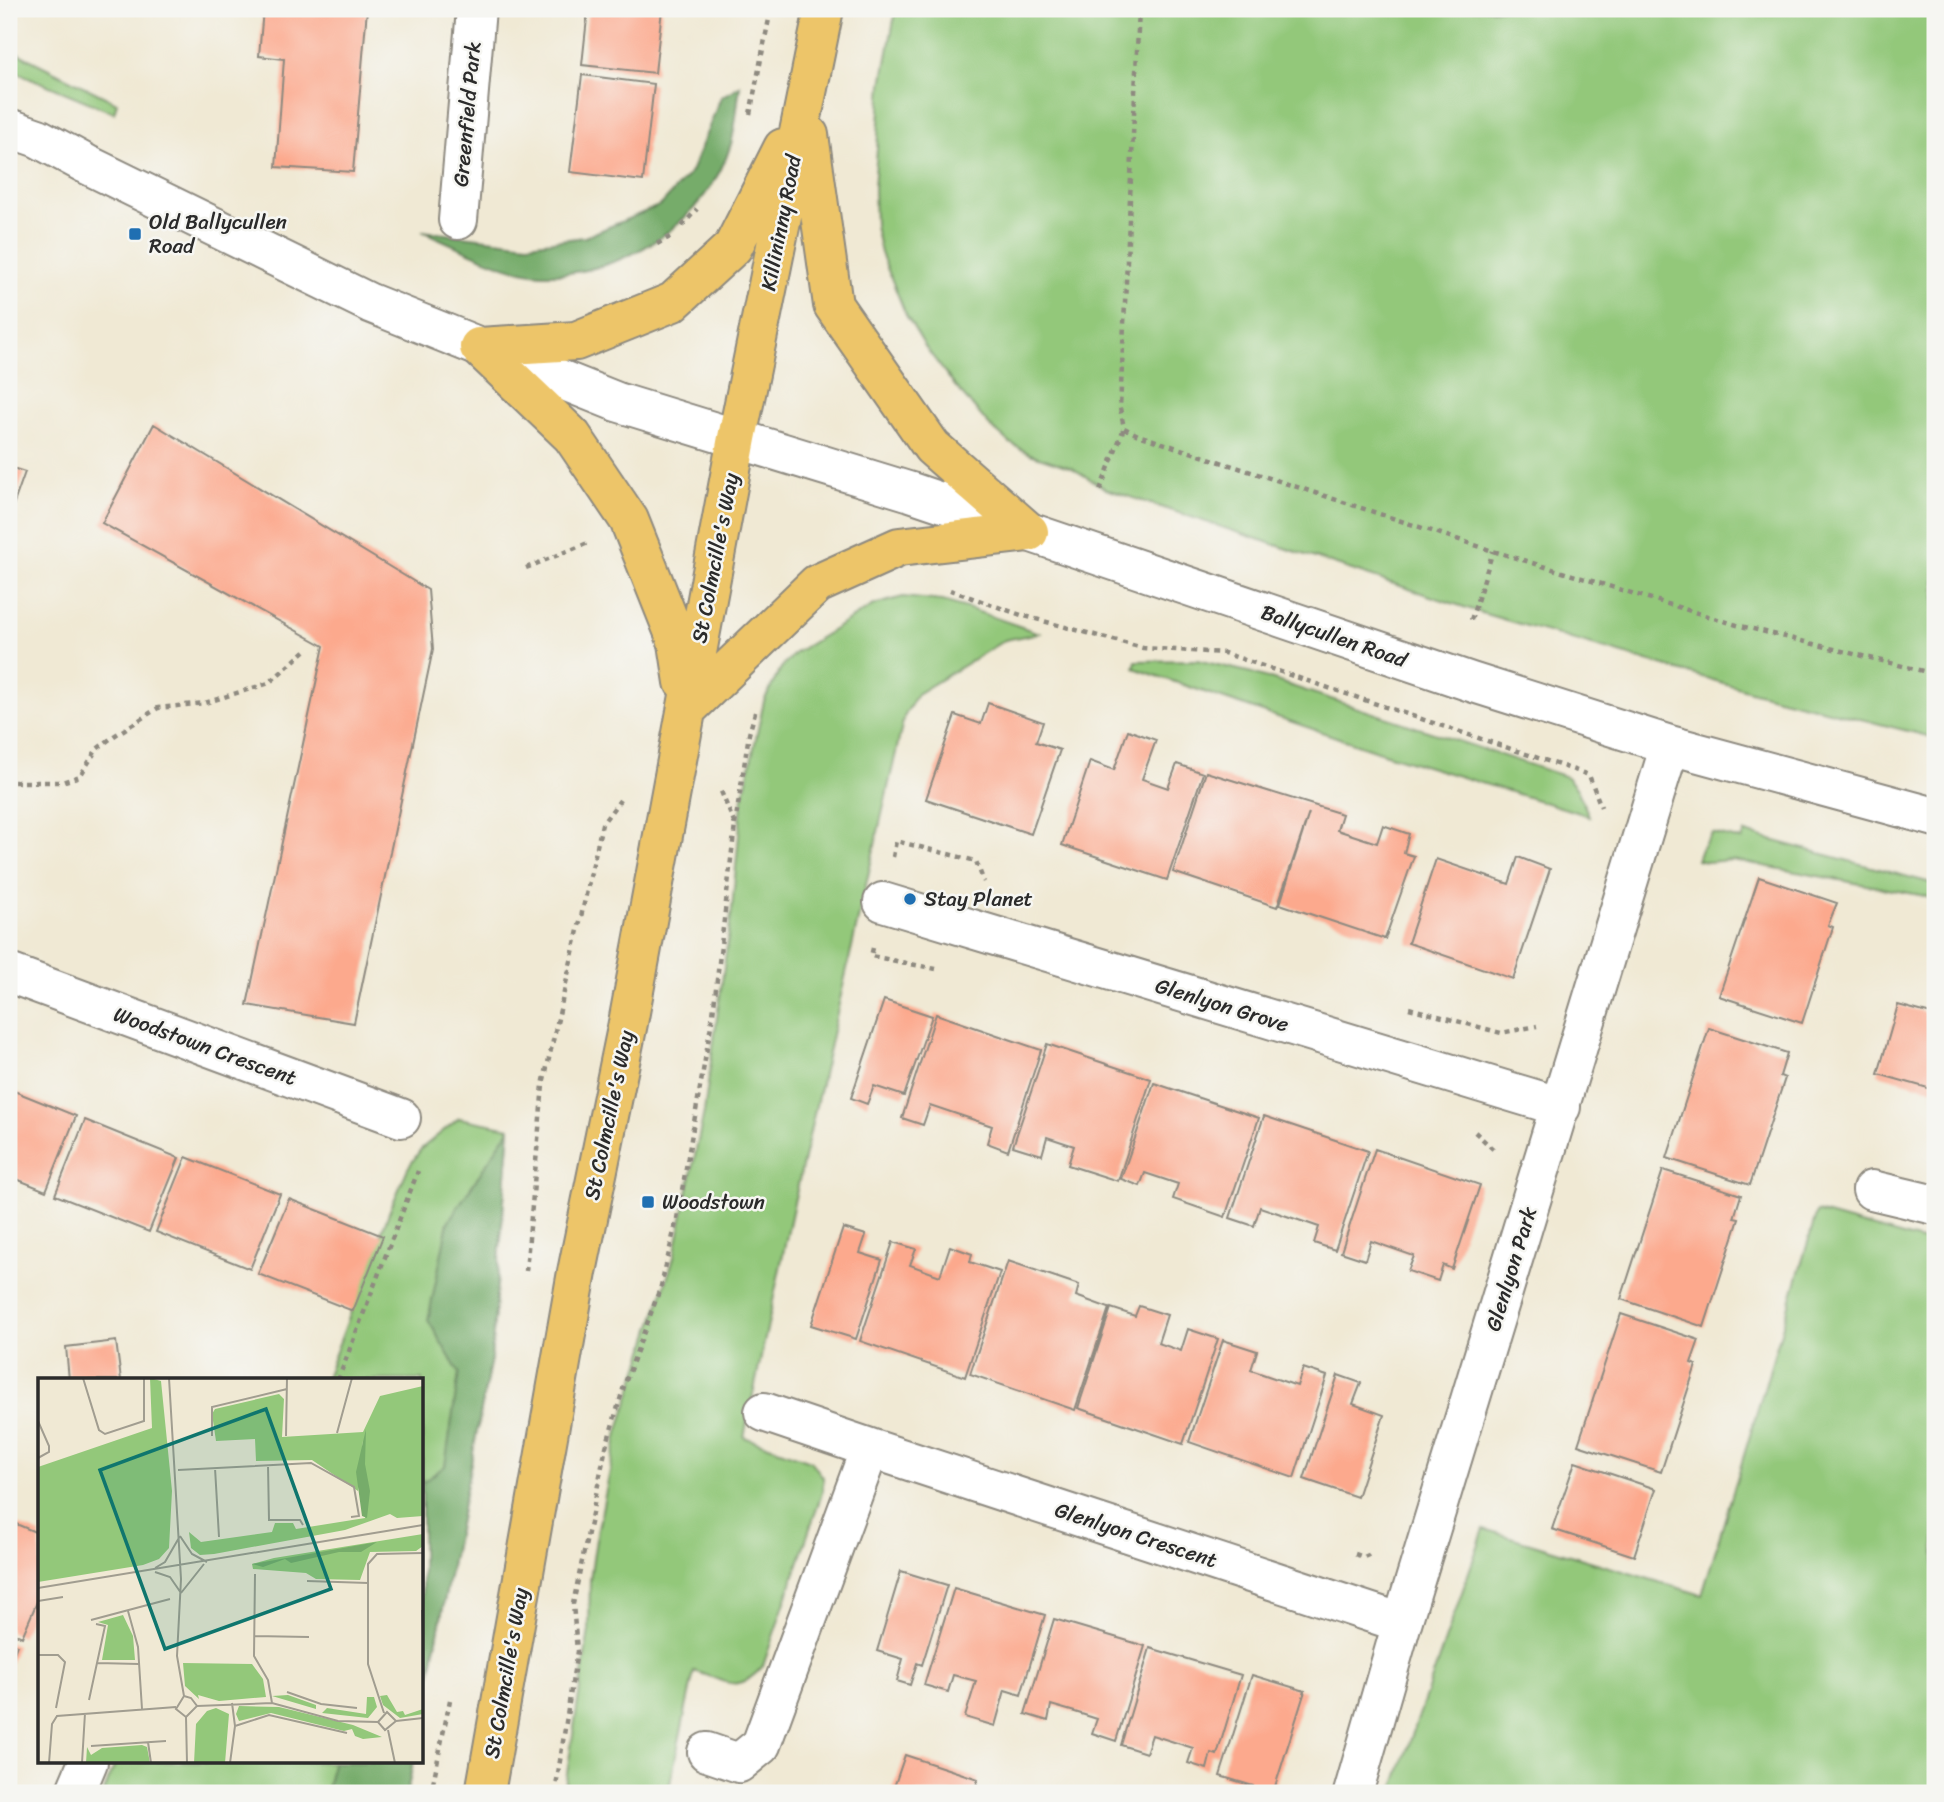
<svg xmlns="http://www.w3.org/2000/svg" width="1944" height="1802" font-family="Sriracha,sans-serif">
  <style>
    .green { fill: #93c87a; stroke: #5f7a52; stroke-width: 2 }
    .forest { fill: #76ac6a; stroke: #506c4a; stroke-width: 2 }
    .building { fill: #fca98d }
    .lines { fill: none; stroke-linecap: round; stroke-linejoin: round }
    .minor-casing { stroke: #8e8a80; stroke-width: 42 }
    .major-casing { stroke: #8e8a80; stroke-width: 42 }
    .path { stroke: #8e8a80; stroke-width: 4.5; stroke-dasharray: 5 5; stroke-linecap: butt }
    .minor { stroke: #fff; stroke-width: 38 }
    .major { stroke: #edc569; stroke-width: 38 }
    .poi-dot { fill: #1f6fb2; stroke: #f6f6f2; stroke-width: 2.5 }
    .labels { text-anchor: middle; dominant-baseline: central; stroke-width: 5; stroke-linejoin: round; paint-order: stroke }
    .street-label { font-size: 21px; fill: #2b2b2b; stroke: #f6f6f2 }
    .poi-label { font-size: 21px; fill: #2b2b2b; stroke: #f6f6f2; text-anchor: start }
    .inset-road { fill: none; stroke: #a19d90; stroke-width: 2 }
    .view { fill: #0f766e; fill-opacity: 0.15; stroke: #0f766e; stroke-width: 3.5 }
    .inset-edge { fill: none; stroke: #2b2b2b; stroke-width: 3.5 }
  </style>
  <rect width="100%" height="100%" fill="#f6f6f2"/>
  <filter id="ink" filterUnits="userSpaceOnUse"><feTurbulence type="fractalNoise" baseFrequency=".0143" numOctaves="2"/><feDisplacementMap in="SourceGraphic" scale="14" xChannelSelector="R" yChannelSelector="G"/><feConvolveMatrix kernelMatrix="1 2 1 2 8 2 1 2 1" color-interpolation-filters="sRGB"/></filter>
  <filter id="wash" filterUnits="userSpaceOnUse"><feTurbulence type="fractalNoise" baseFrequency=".00686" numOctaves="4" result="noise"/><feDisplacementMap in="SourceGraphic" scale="28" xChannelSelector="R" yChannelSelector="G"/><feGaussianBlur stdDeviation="1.57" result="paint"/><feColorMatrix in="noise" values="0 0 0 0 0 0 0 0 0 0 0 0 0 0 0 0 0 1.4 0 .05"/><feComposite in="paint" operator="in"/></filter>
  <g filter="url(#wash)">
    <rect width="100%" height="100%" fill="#f0e9d4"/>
    <path class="green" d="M896,9H1935V738L1754,692L1485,614L1106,489L1072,468L1030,454L1010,443L990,426L956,387L926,348L906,315L881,253L875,226L874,188L882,84Z
      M9,49L117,103L114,113L9,69Z
      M903,597L942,601L970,609L1039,633L1005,640L917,694L904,717L793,1207L744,1437L811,1461L823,1477V1490L763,1666C737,1696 726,1680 694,1671L668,1793H564L589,1630L590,1579L596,1539L618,1432L674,1257L704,1112L732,909L742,803L764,701L781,668L795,653L874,605Z
      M1197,660L1252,673L1567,777L1577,789L1589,816L1383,753L1134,668L1136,661Z
      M1712,833L1742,840L1745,833L1935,884V901L1925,896L1732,860L1707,862L1697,860L1701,849Z
      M459,1118L510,1128L491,1358L422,1717V1380H325L390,1210L408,1168L421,1149Z
      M1817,1212L1921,1241L1935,1237V1793H1392L1484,1529L1702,1595Z
      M116,1762H413L407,1793H103Z"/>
    <path class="forest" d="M740,86C737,105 736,126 731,144C708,222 621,277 542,274C507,273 455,245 422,231L528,244L585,237L661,205L691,172L721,97Z
      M510,1128L491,1358L422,1717V1483L445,1466L459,1373L428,1320L448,1222Z
      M333,1762H413L407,1793H326Z"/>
    <g id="blocks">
      <path class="building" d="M263,9H367L353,172L276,167L284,59L259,56Z
        M588,9H662L655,73L582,65Z
        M582,75L654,84L643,181L570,172Z
        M9,260H15L10,299H9Z
        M154,424L428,590L433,649L354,1023L247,1005L324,646L102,523Z
        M9,467L25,472L9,517Z
        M988,703L1043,722L1036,742L1060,750L1031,834L926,799L955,715L981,724Z
        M1128,730L1156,740L1142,779L1168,788L1177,764L1203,773L1167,880L1062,845L1090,761L1114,770Z
        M1206,772L1342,814L1337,830L1377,843L1383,825L1409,834L1404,853L1414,856L1385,939L1280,904L1309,813L1277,907L1173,872Z
        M1518,857L1550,869L1513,979L1408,943L1436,859L1509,884Z
        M1759,877L1837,903L1828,925L1833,927L1802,1023L1719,996Z
        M884,1000L932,1016L904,1096L874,1086L867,1104L851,1098Z
        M1898,1005L1935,1015V1090L1878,1074Z
        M936,1014L1041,1050L1008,1151L987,1143L992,1126L930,1105L923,1125L902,1118Z
        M1709,1028L1787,1053L1780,1076L1785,1078L1750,1185L1667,1158Z
        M1047,1044L1151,1079L1118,1181L1068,1165L1074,1146L1047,1137L1042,1155L1013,1146Z
        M1154,1083L1259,1118L1225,1217L1173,1199L1178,1184L1145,1173L1140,1186L1121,1179Z
        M9,1089L76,1116L46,1191L9,1176Z
        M1264,1116L1368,1151L1335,1250L1314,1243L1319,1227L1260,1207L1254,1226L1230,1218Z
        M85,1120L179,1158L149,1232L55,1195Z
        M1375,1149L1480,1185L1452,1269L1443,1265L1438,1281L1408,1271L1414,1256L1371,1241L1365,1260L1341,1252Z
        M186,1157L280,1194L250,1269L156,1232Z
        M1663,1170L1741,1195L1734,1218L1739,1219L1704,1327L1621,1299Z
        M289,1199L383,1236L353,1311L258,1274Z
        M843,1228L866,1235L860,1253L882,1260L856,1339L811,1325Z
        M893,1242L916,1249L910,1265L940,1276L950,1246L972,1254L970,1262L1000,1272L965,1377L860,1341Z
        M1008,1261L1079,1285L1076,1296L1109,1308L1075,1410L970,1374Z
        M1139,1306L1167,1315L1158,1343L1181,1351L1188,1329L1218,1339L1183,1444L1078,1408L1111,1308L1135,1316Z
        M1621,1314L1699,1340L1691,1363L1696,1365L1661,1472L1578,1445Z
        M1223,1340L1257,1351L1251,1370L1297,1386L1303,1368L1327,1376L1294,1478L1189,1442Z
        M116,1341L121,1380H69L66,1347Z
        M1338,1375L1361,1383L1353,1404L1384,1415L1357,1497L1304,1479Z
        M1575,1462L1656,1489L1634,1556L1552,1529Z
        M9,1521L40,1534V1595L22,1637L9,1631Z
        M901,1571L947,1585L922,1665L917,1663L910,1685L897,1681L903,1659L877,1651Z
        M954,1588L1045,1615L1021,1695L1005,1690L995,1726L965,1717L976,1681L953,1675L948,1692L924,1685Z
        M1054,1619L1145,1646L1116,1741L1092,1733L1097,1719L1075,1712L1051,1705L1048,1721L1025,1714Z
        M9,1642L17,1645L9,1666Z
        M1150,1648L1241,1675L1217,1755L1211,1753L1207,1769L1188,1763L1193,1748L1152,1735L1146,1753L1121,1745Z
        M1252,1675L1305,1691L1273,1793H1251L1253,1786L1220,1776Z
        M905,1755L978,1779L974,1793H892Z"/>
    </g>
  </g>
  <g filter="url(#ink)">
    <use href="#blocks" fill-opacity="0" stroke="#8e8a80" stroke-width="2"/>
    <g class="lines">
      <g class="minor-casing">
        <path id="minor" d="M9,128L38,138L86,164L370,303L617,402L911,492L1471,682L1670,745L1935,817
          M458,220L476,9
          M883,902L1561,1107
          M9,973L401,1118
          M1872,1190L1935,1205
          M764,1412L870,1448
          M707,1752L739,1763L761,1745L870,1448L1402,1623
          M75,1793L88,1762
          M1353,1793L1402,1623L1670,745"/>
      </g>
      <g class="major-casing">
        <path id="major" d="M809,135L833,305L932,447L1029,532
          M479,347L576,341L673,302L733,247L783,148
          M479,347L572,436L629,520L678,643L684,682
          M687,709L817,584L899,547L1029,532
          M485,1793L577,1272L628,1023L737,438L824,9"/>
      </g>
      <path class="path" d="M1139,9L1120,408L1124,428L1138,435L1493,551L1737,625L1935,674
        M750,114L771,9
        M682,226L697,209
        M657,244L670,237
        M1100,490L1124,428
        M526,568L588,543
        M950,590L1021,615L1143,648L1224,653L1589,775L1601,807
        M1471,620L1493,551
        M14,782H62L80,776L97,749L114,736L158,708L205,703L269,683L307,649
        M735,825L749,734L756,709
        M893,857L896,841L976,861L984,882
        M873,948L871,956L936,969
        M1409,1008L1501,1033L1537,1026
        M1475,1132L1496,1152
        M526,1271L543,1085L602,824L620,800
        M338,1380L418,1171
        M1355,1554L1364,1557L1373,1553
        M431,1793L450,1700
        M555,1793L577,1651L573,1604L606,1447L624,1386L661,1286L677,1219L713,1014L735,825L720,789"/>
      <use href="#minor" class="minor"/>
      <use href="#major" class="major"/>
    </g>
  </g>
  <g class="poi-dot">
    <rect x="128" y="227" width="14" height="14" rx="3.5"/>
    <circle cx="910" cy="899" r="7"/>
    <rect x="641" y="1195" width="14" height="14" rx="3.5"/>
  </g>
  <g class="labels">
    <g class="street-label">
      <text transform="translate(467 114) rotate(-85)">Greenfield Park</text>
      <text transform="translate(781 223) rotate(-79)">Killininny Road</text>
      <text transform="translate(715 558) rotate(-79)">St Colmcille's Way</text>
      <text transform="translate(1334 636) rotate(19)">Ballycullen Road</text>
      <text transform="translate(1222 1005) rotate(17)">Glenlyon Grove</text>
      <text transform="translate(205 1046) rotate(20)">Woodstown Crescent</text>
      <text transform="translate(609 1115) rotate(-78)">St Colmcille's Way</text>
      <text transform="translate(1511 1269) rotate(-73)">Glenlyon Park</text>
      <text transform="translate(1136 1535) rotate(18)">Glenlyon Crescent</text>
      <text transform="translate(506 1673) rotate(-80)">St Colmcille's Way</text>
    </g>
    <g class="poi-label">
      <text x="149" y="222">Old Ballycullen<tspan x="149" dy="24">Road</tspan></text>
      <text x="924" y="899">Stay Planet</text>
      <text x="662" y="1202">Woodstown</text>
    </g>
  </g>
  <g transform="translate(38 1378)">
    <rect width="385" height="385" fill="#f0e9d4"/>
    <path d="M112,0L123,3L134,113L131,170L121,181L105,187L0,204V89L114,50ZM385,8V138L359,140L352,136L307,152L176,176L162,177L153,170L151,154L163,164L234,154L237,145H255L258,151L327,140L325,63L320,113L274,82L218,83L217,61L178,63L174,36L177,31L241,16L246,21L244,59L325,54L342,18ZM385,156V168L378,173L332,174L322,202L278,201L268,195L215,191L214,186L236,180ZM85,237L95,258L97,282H64L70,247L60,244ZM145,285L214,286L225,301L228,319L181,323L160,317L161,321L147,308ZM250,317L278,327V331L234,318ZM349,317L359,334L365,333L367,337L385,331V336L362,340L345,327L342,318ZM329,319H336L339,329L330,340L284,335L289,330L328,336ZM201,328L241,329L315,347L344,359L325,361L317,358L314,351L306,353L233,335L201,343L198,336ZM178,330L191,336L187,385H156L158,346L169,333ZM104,367L109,369L112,385H48L49,369L53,377L64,370Z" fill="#93c87a"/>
    <path d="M328,51L327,86L332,113L329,140L324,138L318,94ZM339,164L323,174H301L253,185L247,181L225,189L214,186Z" fill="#76ac6a"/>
    <path class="inset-road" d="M45,0L61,52L67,56L106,43V1M131,0L143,201L139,278L146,318M0,43L11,68V74L0,80M299,55L314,0M174,58V29L249,11M248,58L249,0M230,87L231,142H262L265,147M177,90L181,159M140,92L273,85L316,109L321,138L313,139M142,158L154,176L169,184M117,190L127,184L142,158M117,194L132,199L143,215M217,196L216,278L230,302L234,325M269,203L330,205M0,210L385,147M143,215L166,186M0,223L25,219M384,232L385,259M90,233L100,269L104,331M53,242L132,221M216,258L271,259M0,277H20L27,284L18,330M59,285L101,286M249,314L283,326L319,330M146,318L153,320L159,328L148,339M146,318L138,331L148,339M51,322L67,248L58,246M159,328L234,325L300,343L340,344L347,352L358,343M346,335L330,286V186L339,176L385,175M148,339L149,385M358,343L385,340M340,344L349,334L358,343M197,348L231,337L309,355M350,352L357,385M110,364L113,385M53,368L128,363M11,385L14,346L19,338L138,329M44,385L47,335M192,385L197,348L194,325"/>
    <path class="view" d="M228,31L293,211L127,271L62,92Z"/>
    <rect width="385" height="385" class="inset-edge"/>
  </g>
  <rect width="1944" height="1802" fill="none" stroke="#f6f6f2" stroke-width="35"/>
</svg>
